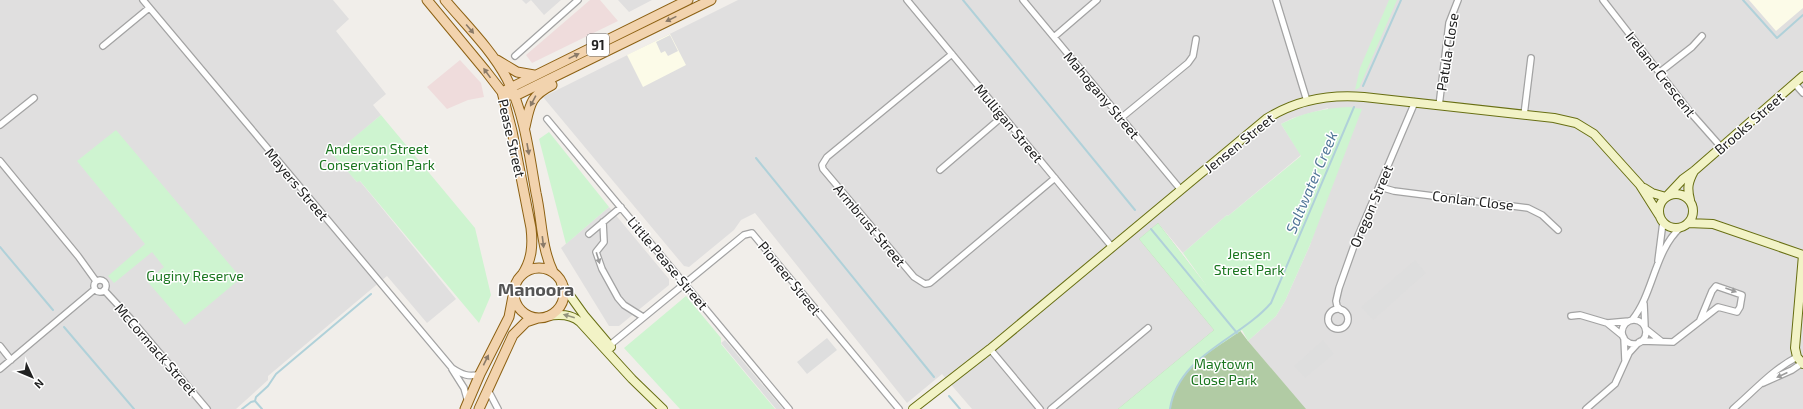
<svg xmlns="http://www.w3.org/2000/svg" width="1803" height="409" font-family="'Exo 2',sans-serif">
  <style>
    .residential { fill: #e0dfdf }
    .commercial { fill: #efdcdc }
    .education { fill: #fcfbe8 }
    .forest { fill: #b1cba4 }
    .park { fill: #cef4d0 }
    .parking { fill: #dedede }
    .lines { fill: none; stroke-linecap: round; stroke-linejoin: round }
    .stream { stroke: #b0d1d9; stroke-width: 2 }
    .street-casing { stroke: #a3a3a3; stroke-width: 8 }
    .secondary-casing { stroke: #686f13; stroke-width: 10 }
    .primary-casing { stroke: #8d6113; stroke-width: 11 }
    .street { stroke: #fff; stroke-width: 5.5 }
    .secondary { stroke: #f2f3c6; stroke-width: 8 }
    .primary { stroke: #f2d3ae; stroke-width: 9 }
    .oneway { fill: #8a7a68 }
    .oneway2 { fill: #9c9c9c }
    .oneway3 { fill: #94957c }
    .labels { text-anchor: middle; dominant-baseline: central; stroke-width: 3; stroke-linejoin: round; paint-order: stroke }
    .shield { fill: #fff; stroke: #646464; stroke-width: 1 }
    .shield-label { font-size: 13px; font-weight: bold; fill: #222 }
    .street-label { font-size: 14px; fill: #222; stroke: #fff }
    .park-label { font-size: 14px; fill: #1a761f; stroke: #fff }
    .water-label { font-size: 15px; font-style: italic; fill: #527798; stroke: #fff }
    .district-label { font-size: 18px; font-weight: bold; fill: #555; stroke: #fff }
  </style>
  <rect width="100%" height="100%" fill="#f1eeea"/>
  <path class="residential" d="M0,0H333L349,19L336,31L386,94L373,105L381,115L334,155L357,182L359,180L456,299L427,323L387,276L268,376V380L236,409H0Z
    M522,0H561L544,15L531,0L526,4Z
    M618,0H652L629,12Z
    M738,0H1803V409H1305L1248,341L1276,316L1285,301L1310,245L1319,217L1328,108L1293,118L1281,124L1301,155L1228,216L1227,215L1183,253L1158,223L1139,239L1214,330L1118,409H972L942,374L907,403L755,213L741,220L734,230L689,267L684,266L543,97Z
    M609,207L669,279V285L619,326H609L561,248Z"/>
  <path class="commercial" d="M590,0H600L618,21L532,63L526,55Z
    M460,60L481,83L484,97L468,100L447,109L427,87Z"/>
  <path class="education" d="M1749,0H1803V8L1776,31Z
    M670,34L686,65L643,87L627,55Z"/>
  <path class="forest" d="M1158,223L1248,341L1306,409H1118L1214,330L1139,239Z"/>
  <path class="park" d="M1389,0H1397L1359,88L1355,90L1360,68Z
    M1349,107L1362,109L1310,245L1285,301L1276,316L1248,341L1242,330C1211,352 1176,368 1170,409H1118L1214,330L1139,239L1158,223L1206,285L1183,253L1227,215L1228,216L1301,156L1281,124C1302,113 1325,108 1349,107Z
    M381,115L475,228L491,295L479,323L360,181L357,182L333,155Z
    M116,130L241,278L185,325L147,281L164,267L152,252L114,283L108,276L145,244L77,161Z
    M549,132L609,207L566,244L539,139Z
    M686,296L721,338V344L775,409H680L624,348Z"/>
  <path class="parking" d="M670,35L678,51L668,56L665,51L661,53L656,42Z
    M1415,260L1426,273L1373,320L1361,307Z
    M827,338L837,350L807,374L797,362Z
    M725,340L783,409H776L721,343Z
    M1323,340L1334,354L1305,378L1294,366Z"/>
  <g class="lines">
    <path class="stream" d="M963,0L1135,210
      M1743,0L1777,38L1803,15
      M1363,86L1401,0
      M756,158L934,377
      M1151,229L1237,333
      M0,247L53,310
      M64,327L134,409
      M949,396L960,409
      M255,401L262,409
      M242,409L251,402L255,401L256,397L268,386L276,374L371,294
      M1170,409C1178,355 1239,340 1271,303L1354,107"/>
    <g class="street-casing">
      <path id="street" d="M143,0L452,368C461,374 469,378 480,374
        M907,0L1112,247
        M1023,0L1181,190
        M1276,0L1307,101
        M1603,0L1690,112L1721,147
        M1054,37L1097,0
        M103,46L149,8
        M952,54L827,157L822,165L823,169L914,277L925,284L930,283L936,278L1055,178
        M515,56L578,0
        M1660,72L1692,47L1702,36
        M1795,84L1803,93
        M1439,106L1449,23L1458,0
        M1524,115L1531,58
        M1121,118L1188,63L1193,56L1196,39
        M547,119L789,409
        M0,125L34,98
        M0,161L78,256L96,281
        M940,170L1003,116
        M1380,187L1394,191L1528,208L1542,215L1558,230
        M603,222L604,242L596,252L602,269L618,298L624,305L643,317
        M589,234L621,207
        M1658,261L1663,222
        M94 286a6 6 0 1 1 12 0a6 6 0 1 1-12 0Z
        M104,290L130,318L207,409
        M1644,304L1645,327
        M1328 319a10 10 0 1 1 20 0a10 10 0 1 1-20 0Z
        M1341,310L1337,306L1336,301L1339,288L1355,243L1415,102
        M1571,316L1580,315L1607,323L1629,321
        M1632,320C1654,293 1654,251 1681,227
        M1622 332a12 12 0 1 1 24 0a12 12 0 1 1-24 0Z
        M1607,323L1623,336
        M1646,329L1661,341
        M1624,338L1625,360
        M1641,341L1673,342L1718,307L1737,312L1740,307L1742,295L1716,286L1712,291L1700,320
        M610,345L744,235L752,233L899,409
        M0,346L11,360
        M990,349L1040,409
        M0,369L95,289
        M452,369L464,388L468,402
        M1763,383L1792,370L1802,363
        M488,390L498,409
        M1051,409L1148,328
        M1586,409L1615,384L1629,353L1639,342
        M1733,409C1754,391 1772,370 1797,357"/>
    </g>
    <g class="secondary-casing">
      <path id="secondary" d="M1644,188L1652,193L1666,197
        M1659 211a17 17 0 1 1 34 0a17 17 0 1 1-34 0Z
        M1667,196L1683,179L1694,171L1803,76
        M1690,200C1687,188 1688,182 1694,171
        M1688,223L1713,224L1803,255L1795,348L1797,357L1803,364
        M561,283L584,315L611,347
        M548,316C560,314 571,314 580,322L632,379L663,409
        M913,409L990,349L1266,119C1296,100 1329,94 1364,97L1554,118L1576,123L1594,134L1640,185L1659,215"/>
    </g>
    <g class="primary-casing">
      <path id="primary" d="M427,0L485,70L502,92L512,131L531,228C533,245 532,260 522,275
        M445,0C466,25 491,49 507,79C525,114 529,154 536,193C542,219 541,247 553,272
        M497,60L517,72L534,75
        M506,90L688,0
        M509,95L519,94L711,0
        M525,127C530,105 530,96 552,85
        M514 293a25 25 0 1 1 50 0a25 25 0 1 1-50 0Z
        M465,409L480,374L509,317L513,296
        M479,409L513,335L526,322L538,318"/>
    </g>
    <use href="#street" class="street"/>
    <use href="#secondary" class="secondary"/>
    <use href="#primary" class="primary"/>
  </g>
  <defs><path id="oneway-solid" d="M-6-.8H1V-3.2L6.5 0L1 3.2V.8H-6Z"/></defs>
  <g class="oneway">
    <use href="#oneway-solid" transform="translate(671 19) rotate(154)"/>
    <use href="#oneway-solid" transform="translate(470 29) rotate(50)"/>
    <use href="#oneway-solid" transform="translate(574 56) rotate(-26)"/>
    <use href="#oneway-solid" transform="translate(487 73) rotate(-126)"/>
    <use href="#oneway-solid" transform="translate(533 101) rotate(118)"/>
    <use href="#oneway-solid" transform="translate(528 149) rotate(80)"/>
    <use href="#oneway-solid" transform="translate(543 242) rotate(83)"/>
    <use href="#oneway-solid" transform="translate(486 360) rotate(-64)"/>
  </g>
  <g class="oneway2">
    <use href="#oneway-solid" transform="translate(598 258) rotate(73)"/>
    <use href="#oneway-solid" transform="translate(1731 290) rotate(20)"/>
    <use href="#oneway-solid" transform="translate(1782 375) rotate(155)"/>
  </g>
  <use class="oneway3" href="#oneway-solid" transform="translate(569 316) rotate(-164)"/>
  <g class="labels">
    <rect class="shield" x="587" y="34" width="22" height="22" rx="3"/>
    <g class="shield-label">
      <text x="598" y="45">91</text>
    </g>
    <g class="street-label">
      <text transform="translate(1447 52) rotate(-81)">Patula Close</text>
      <text transform="translate(1661 74) rotate(52)">Ireland Crescent</text>
      <text transform="translate(1102 95) rotate(50)">Mahogany Street</text>
      <text transform="translate(1009 123) rotate(50)">Mulligan Street</text>
      <text transform="translate(1749 123) rotate(-41)">Brooks Street</text>
      <text transform="translate(512 138) rotate(77)">Pease Street</text>
      <text transform="translate(1239 143) rotate(-39)">Jensen Street</text>
      <text transform="translate(297 184) rotate(50)">Mayers Street</text>
      <text transform="translate(1473 200) rotate(7)">Conlan Close</text>
      <text transform="translate(1371 206) rotate(-67)">Oregon Street</text>
      <text transform="translate(870 225) rotate(50)">Armbrust Street</text>
      <text transform="translate(668 263) rotate(50)">Little Pease Street</text>
      <text transform="translate(790 278) rotate(51)">Pioneer Street</text>
      <text transform="translate(156 349) rotate(49)">McCormack Street</text>
    </g>
    <g class="park-label">
      <text x="377" y="148">Anderson Street<tspan x="377" dy="16">Conservation Park</tspan></text>
      <text x="1249" y="253">Jensen<tspan x="1249" dy="16">Street Park</tspan></text>
      <text x="195" y="275">Guginy Reserve</text>
      <text x="1224" y="363">Maytown<tspan x="1224" dy="16">Close Park</tspan></text>
    </g>
    <g class="water-label">
      <text transform="translate(1311 182) rotate(-67)">Saltwater Creek</text>
    </g>
    <g class="district-label">
      <text x="536" y="289">Manoora</text>
    </g>
  </g>
  <g transform="translate(32 377) rotate(134)" stroke="#ffffff" stroke-width="3" paint-order="stroke">
  <path d="M0-3L7 15L0 10L-7 15Z" fill="#222222"/>
  <text y="-6" font-size="11" font-weight="bold" text-anchor="middle" fill="#222222">N</text>
  </g>
</svg>
